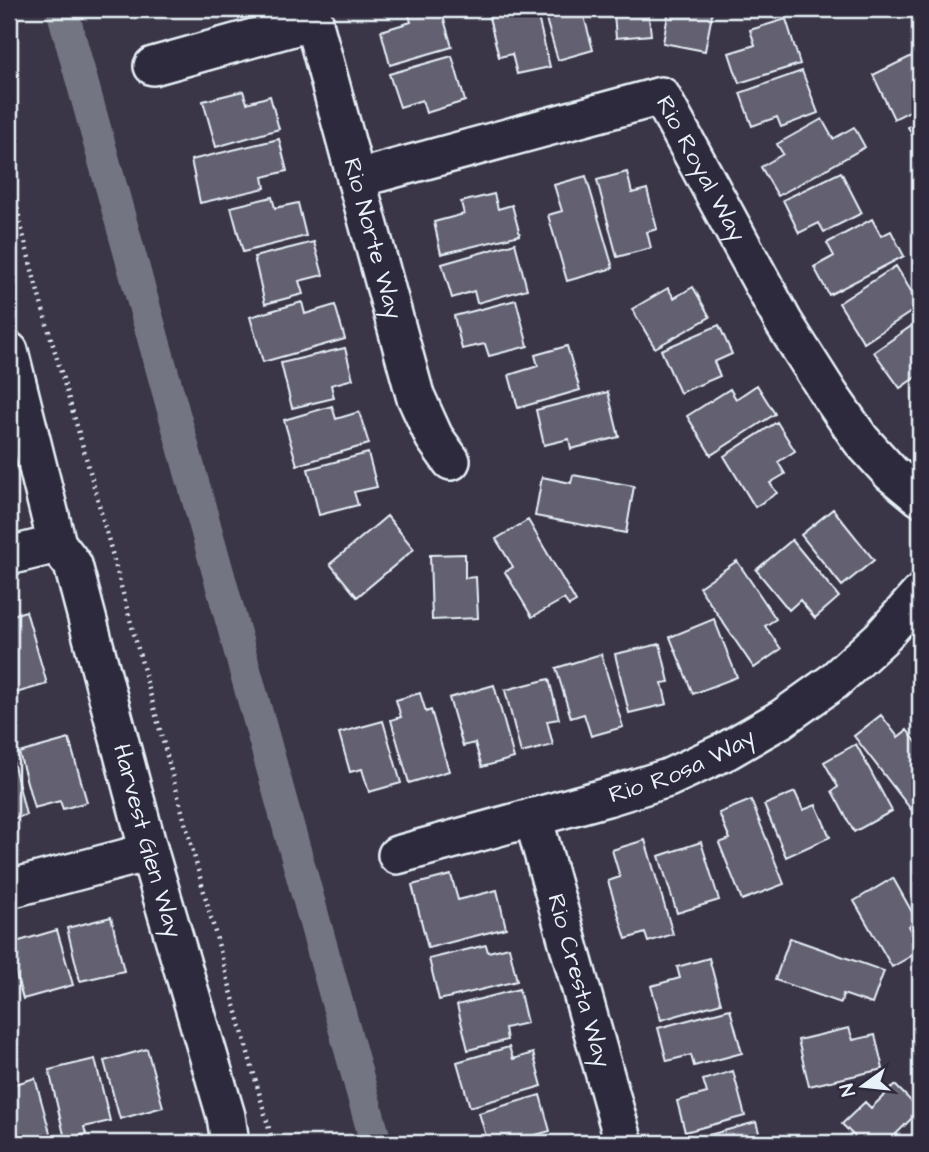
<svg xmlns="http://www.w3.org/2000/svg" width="929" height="1152" font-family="'Architects Daughter',sans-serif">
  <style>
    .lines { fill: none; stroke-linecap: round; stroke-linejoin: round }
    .canal { stroke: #737482; stroke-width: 32 }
    .building { fill: #636171; stroke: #e8f1f8; stroke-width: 2 }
    .minor-casing { stroke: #e8f1f8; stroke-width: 42 }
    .path { stroke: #e8f1f8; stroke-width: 4.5; stroke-dasharray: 2 5; stroke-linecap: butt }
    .minor { stroke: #2f2a3d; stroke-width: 37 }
    .labels { text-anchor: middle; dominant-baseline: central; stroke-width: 5; stroke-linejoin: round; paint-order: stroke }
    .street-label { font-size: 24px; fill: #e8f1f8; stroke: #2f2a3d }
  </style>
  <rect width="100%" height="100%" fill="#3a3648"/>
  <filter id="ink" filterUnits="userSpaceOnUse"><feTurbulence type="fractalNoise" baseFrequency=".0143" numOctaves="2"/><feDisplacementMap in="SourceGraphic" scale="14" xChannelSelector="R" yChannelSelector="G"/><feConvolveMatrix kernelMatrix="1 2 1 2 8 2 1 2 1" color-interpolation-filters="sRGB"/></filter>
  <g filter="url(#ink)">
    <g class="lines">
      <path class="canal" d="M62,9L376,1143"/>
    </g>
    <path class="building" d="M420,9H441L452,47L390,65L381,31L411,22L408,12Z
      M513,9H536L550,67L517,74L512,54L499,57L488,14Z
      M543,9H582L593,50L558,60Z
      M604,9H648L651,35L616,38L614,14L604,15Z
      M669,9H713L705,51L663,43Z
      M786,19L800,64L739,83L729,53L755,45L750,30Z
      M920,52V106L894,119L873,75Z
      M452,56L465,101L426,113L422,100L400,107L389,74Z
      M802,71L818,113L781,127L777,117L752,126L740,93Z
      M243,91L247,103L270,96L279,129L216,147L203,101Z
      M822,119L833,139L854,127L865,147L778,196L761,167L783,154L777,144Z
      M920,120V149L908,127Z
      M279,139L287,171L263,177L265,188L200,203L191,160Z
      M627,172L632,193L647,189L657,229L647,232L651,248L617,257L597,180Z
      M841,172L862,213L824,232L819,223L799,233L783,200Z
      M586,176L613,268L567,281L548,215L562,211L554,185Z
      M494,194L498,209L512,205L520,235L441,254L434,222L464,214L461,202Z
      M272,197L275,208L298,203L306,236L243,252L231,207Z
      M872,219L881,236L891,231L904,256L829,295L814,267L834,256L827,243Z
      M314,242L323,275L299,281L303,294L265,304L254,257Z
      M515,243L527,289L477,303L474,291L452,298L442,264Z
      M896,266L920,306L864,343L839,303Z
      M693,287L710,317L655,348L632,309L668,288L674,298Z
      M516,300L528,346L489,356L485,344L462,349L454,316Z
      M302,302L305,314L335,305L345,339L263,362L250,317Z
      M920,320V374L900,388L874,352Z
      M719,325L732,354L714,362L720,376L680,393L661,350Z
      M567,346L580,390L518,408L509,375L538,366L535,355Z
      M345,348L353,379L331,385L334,398L292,408L281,363Z
      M757,385L775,414L711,455L687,416L730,389L736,399Z
      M608,392L619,437L571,449L569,439L544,445L536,410Z
      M332,406L336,419L359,412L369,444L297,465L284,420Z
      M777,422L795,451L778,462L785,474L770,483L777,493L755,507L724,456Z
      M368,453L377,487L354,492L358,505L319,515L308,469Z
      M573,475L634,486L626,533L535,516L542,477L571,483Z
      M833,509L874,560L842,586L801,535Z
      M387,516L414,549L357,597L330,564Z
      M528,520L576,602L569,606L564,599L532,617L505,572L513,567L496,539Z
      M792,540L839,597L815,618L800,600L789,610L756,570Z
      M465,554V578L476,577L478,618L432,620L430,555Z
      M737,561L776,619L765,626L781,649L754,668L699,587Z
      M26,611L47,684L9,695V616Z
      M714,619L737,677L693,694L670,637Z
      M660,644L669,682L662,683L667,704L629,713L615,654Z
      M601,654L623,727L591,736L584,714L571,718L556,668Z
      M549,679L559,719L547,721L553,745L521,753L505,690Z
      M494,685L514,758L482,767L475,743L463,746L449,698Z
      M420,693L426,712L431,710L449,771L409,783L391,720L401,717L396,700Z
      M881,715L898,737L907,730L920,747V806L913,812L854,736Z
      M383,721L401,783L369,792L362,769L350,772L339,733Z
      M69,739L87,802L63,809L60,801L34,808L19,753Z
      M856,744L892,811L854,832L832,791L838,787L824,762Z
      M12,757L26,815L9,820V758Z
      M795,792L803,810L816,805L830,837L786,857L764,805Z
      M751,800L784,884L742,900L719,843L730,839L719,813Z
      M645,840L673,934L648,942L645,933L626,939L608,881L620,877L612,850Z
      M701,842L719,900L677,913L659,856Z
      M451,875L458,900L497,890L506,928L428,948L412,885Z
      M893,878L917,921L909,926L920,945V951L892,967L854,901Z
      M111,917L124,971L80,981L67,928Z
      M57,930L73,985L23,999L9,950V944Z
      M790,938L884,971L872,1004L843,994L841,1003L775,980Z
      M486,945L488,952L509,947L517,981L439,1000L429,959Z
      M709,958L721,1003L661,1020L651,986L680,978L677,967Z
      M519,989L527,1023L505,1028L507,1040L468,1050L457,1005Z
      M730,1009L742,1053L694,1066L691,1055L667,1061L658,1028Z
      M849,1028L853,1040L875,1035L883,1069L809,1086L798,1040Z
      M509,1047L513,1059L533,1053L542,1086L470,1107L457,1062Z
      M147,1049L163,1107L120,1119L104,1061Z
      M95,1059L110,1121L84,1127L86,1134L65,1139L49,1070Z
      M733,1071L745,1116L685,1132L677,1101L707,1093L703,1080Z
      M35,1078L52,1140L42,1143H26L25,1141L9,1143V1086Z
      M895,1085L920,1110L887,1143H861L842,1124L865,1102L871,1108Z
      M540,1095L550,1131L507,1143H488L479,1113Z
      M756,1122L762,1143H684V1142Z"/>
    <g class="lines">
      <g class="minor-casing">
        <g id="minor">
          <path id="s1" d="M310,9L415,395L434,437L451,461"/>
          <path d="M153,66L314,21"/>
          <path id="s2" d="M356,179L661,96L784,323L829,394L861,440L891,473L920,497"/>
          <path id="s3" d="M9,351L57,544L73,565L149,852L226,1116L230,1143"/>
          <path d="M9,556L57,544"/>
          <path id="s4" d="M533,817L624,1143"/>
          <path id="s5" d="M397,855L607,797L668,778L726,751L781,719L833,682L881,638L920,594"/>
          <path d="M9,889L149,852"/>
        </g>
      </g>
      <path class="path" d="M9,167C29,279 67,385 96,494C155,711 213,927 273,1143"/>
      <use href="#minor" class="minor"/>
    </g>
  </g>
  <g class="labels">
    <g class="street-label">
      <text stroke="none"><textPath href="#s2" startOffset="399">Rio Royal Way</textPath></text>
      <text stroke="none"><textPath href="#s1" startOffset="238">Rio Norte Way</textPath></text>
      <text stroke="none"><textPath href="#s5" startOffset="299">Rio Rosa Way</textPath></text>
      <text stroke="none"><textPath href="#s3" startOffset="511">Harvest Glen Way</textPath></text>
      <text stroke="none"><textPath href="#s4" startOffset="170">Rio Cresta Way</textPath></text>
    </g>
  </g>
  <rect width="929" height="1152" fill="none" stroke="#2f2a3d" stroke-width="35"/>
  <rect x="18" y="18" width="894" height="1117" fill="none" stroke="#e8f1f8" stroke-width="2.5" filter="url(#ink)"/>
  <g transform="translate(863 1086) rotate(255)" stroke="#2f2a3d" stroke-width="5" paint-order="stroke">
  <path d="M0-5L12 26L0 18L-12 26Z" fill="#e8f1f8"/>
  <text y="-10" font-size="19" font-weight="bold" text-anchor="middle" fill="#e8f1f8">N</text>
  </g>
</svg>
